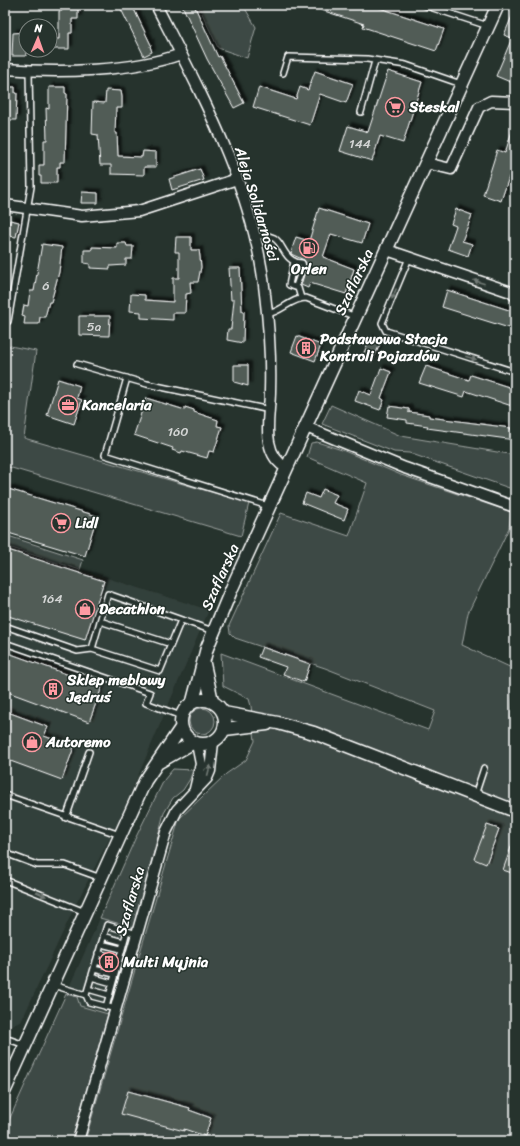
<svg xmlns="http://www.w3.org/2000/svg" width="520" height="1146" font-family="Sriracha,sans-serif">
  <style>
    .built { fill: #333f3a }
    .green { fill: #3e4944; stroke: #9ea4a2 }
    .building { fill: #515c57; stroke: #fff; filter: url(#shadow) }
    .lines { fill: none; stroke-linecap: round; stroke-linejoin: round }
    .service-casing { stroke: #fff; stroke-width: 8 }
    .minor-casing { stroke: #fff; stroke-width: 13 }
    .tertiary-casing { stroke: #fff; stroke-width: 15 }
    .service { stroke: #26332d; stroke-width: 5 }
    .minor { stroke: #26332d; stroke-width: 10 }
    .tertiary { stroke: #26332d; stroke-width: 12 }
    .oneway { fill: #727a76 }
    .labels { text-anchor: middle; dominant-baseline: central; stroke-width: 3; stroke-linejoin: round; paint-order: stroke }
    .number-label { font-size: 13px; fill: #d4d6d5 }
    .poi-label { font-size: 15px; font-weight: bold; fill: #fff; stroke: #26332d; text-anchor: start }
    .street-label { font-size: 15px; fill: #fff; stroke: #26332d }
  </style>
  <defs>
    <filter id="shadow"><feDropShadow dx="3.5" dy="-3.5" stdDeviation="1" flood-color="#0009"/></filter>
  </defs>
  <rect width="100%" height="100%" fill="#26332d"/>
  <filter id="ink" filterUnits="userSpaceOnUse"><feTurbulence type="fractalNoise" baseFrequency=".025" numOctaves="2"/><feDisplacementMap in="SourceGraphic" scale="8" xChannelSelector="R" yChannelSelector="G"/><feConvolveMatrix kernelMatrix="1 2 1 2 8 2 1 2 1" color-interpolation-filters="sRGB"/></filter>
  <g filter="url(#ink)">
    <path class="built" d="M5,546L209,610L120,818L77,902L21,1022L10,1026L5,1038Z
      M100,918L134,928L108,1014L80,1006L77,997L66,994Z"/>
    <path class="green" d="M198,5H243L256,27L247,58L218,48Z
      M5,345L36,351L24,438L249,503L241,536L5,466Z
      M331,405L401,436L515,455V490L409,453L394,452L322,424Z
      M317,442L342,450L401,475L511,512L509,528L468,613L462,645L514,669L511,719L515,721V1141H85L179,819L226,774L246,760L255,741L251,706L249,699L223,686L221,653L428,730L435,711L325,668L235,638L230,633L229,626L281,513L349,536L367,483L307,457L311,443Z
      M5,535L83,560L80,570L5,546Z
      M189 721a13 13 0 1 1 26 0a13 13 0 1 1-26 0Z
      M173,769L193,770L190,779L183,790L173,798L164,813L134,928L100,918L135,839L164,780Z
      M66,994L77,997L80,1006L108,1014L72,1141H5V1129Z"/>
    <path class="building" d="M62,5H78V19H72V33H69V49H50V39H59V11H62Z
      M119,5H132L151,45L150,46L152,52L144,56Z
      M182,5H194L218,57L220,56L244,103L234,108L207,59Z
      M312,5H371L444,29L436,51L363,27L364,24L312,7Z
      M515,9V84L496,76L512,38L504,35Z
      M26,32V56H12L13,33Z
      M315,71L353,84L346,103L320,94L310,125L253,107L259,87L296,99L300,87L308,90Z
      M388,71L422,82L403,143L380,136L372,161L340,151L348,126L368,132Z
      M5,87H15V93H17L16,120H5Z
      M49,87H65V93L67,94L65,162H60V167H57V183H41V176H39V165H44V140H47L46,108L49,109Z
      M106,90L121,91L122,97V108H116L115,133H117L118,156L142,157L143,151L156,152V167H144V175L111,174V165H100L98,135L92,134L93,102L105,103Z
      M513,128H515V159L501,201L483,195L497,150L505,153Z
      M200,169L204,180L172,190L169,179Z
      M82,192L98,193V203H81Z
      M319,208L368,224L362,243L331,234L323,257L354,269L346,294L310,283L308,288L301,285L307,265L304,260L291,254L292,249L296,237L309,241Z
      M456,209L472,215L462,241L472,244L468,256L448,249L456,226L451,224Z
      M10,220L19,222L16,237L8,236Z
      M176,237H191V250H199L200,257L201,267L198,282H190L191,293L186,294L185,313H173V320L141,318V312L130,311L131,294L145,295V300L173,302V278H179V252H175Z
      M117,243H126L127,246H133L132,259H126V265L110,266V269L90,268V264L84,263V250H92V247L117,248Z
      M42,244L62,247L59,272L51,302H49L45,317H40L39,324H24L25,317L22,316L24,305L28,306L30,291H34Z
      M229,268H240L242,311H244L243,343L227,340L228,329H231L234,300H231Z
      M447,290L515,312L512,329L442,307Z
      M79,316H110L109,336L79,335Z
      M297,336L321,345L315,361L291,352Z
      M370,339L380,344L372,362L362,357Z
      M234,365H248V386L234,382Z
      M426,366L469,380L471,375L515,389V407L466,391L464,397L419,383Z
      M381,368L391,372L381,398L384,400L380,410L355,401L359,390L371,395Z
      M58,379L80,386L77,398L82,400L74,424L47,415Z
      M146,398L185,410V407L194,410V412L218,420L217,426L222,427L214,452L209,451L207,458L182,451L181,453L172,450L173,448L134,435Z
      M389,406L409,409V413V412L429,415V417L511,428V430L515,431V440L427,428L428,426L407,423V420L387,417Z
      M5,488L97,516L85,556L5,532Z
      M323,489L337,495L333,503L348,509L344,520L302,503L306,493L319,498Z
      M5,549L104,581L85,640L5,615Z
      M262,647L310,664L304,682L283,674L286,667L258,657Z
      M11,654L102,687L89,722L5,691V669Z
      M5,711L48,727L44,736L74,747L62,780L5,759Z
      M487,825L499,829L486,864L474,859Z
      M514,839H515V874L503,870Z
      M128,1091L190,1108L189,1110L211,1118L205,1136L184,1129V1131L121,1114Z"/>
    <g class="lines">
      <g class="service-casing">
        <path id="service" d="M424,5L488,26
          M283,73L288,57L367,59L406,65L461,84
          M361,112L375,61
          M255,237C283,230 279,252 292,260C295,262 299,263 302,263L303,266L296,286L298,288
          M409,258L382,323L386,331L515,372
          M294,261L289,285L298,288L301,298
          M267,314C282,312 291,298 306,298L356,317
          M8,321L31,187L29,71
          M77,364L147,384L270,410
          M127,378L105,455L268,506
          M100,621L171,644
          M5,626L77,651L92,649L108,594L213,631
          M5,643L150,693L146,703L181,716
          M92,649L160,671L181,620
          M5,795L120,835
          M475,795L484,768
          M66,818L89,752
          M5,853L37,865H65L101,878
          M5,880L85,912
          M103,936L124,942
          M101,944L121,949
          M98,953L119,959
          M96,961L117,967
          M94,969L114,974
          M91,977L112,983
          M53,985L86,995L107,925L137,934
          M88,989L109,995
          M86,995L89,1002L116,1009
          M106,1007L127,931
          M5,1038L25,1045"/>
      </g>
      <g class="minor-casing">
        <path id="minor" d="M156,5C202,95 255,192 265,294C269,327 271,358 270,391C270,407 266,426 269,442C271,453 277,463 287,468
          M5,69C58,73 132,72 181,54
          M426,163L451,169L479,107L491,101L515,102
          M5,205L82,216L139,211L237,179
          M387,250L511,292L515,296
          M306,427L405,468L515,507
          M195,789L201,764L197,744
          M78,1141L166,832L177,810L207,778L210,771L213,742"/>
      </g>
      <g class="tertiary-casing">
        <path id="tertiary" d="M204,664L212,701
          M181 722a22 22 0 1 1 44 0a22 22 0 1 1-44 0Z
          M193,701L207,648L232,588L498,5
          M224,713L278,723L314,733L515,811
          M225,729L267,724
          M159,762L194,742
          M5,1090L145,781L181,728"/>
      </g>
      <use href="#service" class="service"/>
      <use href="#minor" class="minor"/>
      <use href="#tertiary" class="tertiary"/>
    </g>
    <defs><path id="oneway-solid" d="M-6-.8H1V-3.2L6.5 0L1 3.2V.8H-6Z"/></defs>
    <g class="oneway">
      <use href="#oneway-solid" transform="translate(479 282) rotate(-162)"/>
      <use href="#oneway-solid" transform="translate(394 294) rotate(113)"/>
      <use href="#oneway-solid" transform="translate(471 358) rotate(17)"/>
      <use href="#oneway-solid" transform="translate(209 770) rotate(-75)"/>
      <use href="#oneway-solid" transform="translate(41 894) rotate(24)"/>
    </g>
  </g>
  <defs>
    <g id="supermarket-ring" transform="scale(1)"><circle r="9.5" fill="#26332d" stroke="#ff9aa2" stroke-width="1.5"/><path d="M-6-5.5h2.5l.6 2H6L4.5 2H-2.5L-4.4-4H-6ZM-1.5 3.2a1.3 1.3 0 1 0 .1 0ZM3 3.2a1.3 1.3 0 1 0 .1 0Z" fill="#ff9aa2"/></g>
    <g id="fuel-ring" transform="scale(1)"><circle r="9.5" fill="#26332d" stroke="#ff9aa2" stroke-width="1.5"/><path d="M-5.5-6h7V0h2V4h1.3V-2.5L3-4.5l.8-.8L6-3V5H2.5V1h-1V6h-7ZM-4.2-4.7v3.2H.2V-4.7Z" fill="#ff9aa2"/></g>
    <g id="building-ring" transform="scale(1)"><circle r="9.5" fill="#26332d" stroke="#ff9aa2" stroke-width="1.5"/><path d="M-4-6H4V6H1V3H-1V6H-4ZM-2.5-4.3h1.7v1.8h-1.7ZM.8-4.3h1.7v1.8H.8ZM-2.5-1h1.7V.8h-1.7ZM.8-1h1.7V.8H.8Z" fill="#ff9aa2"/></g>
    <g id="office-ring" transform="scale(1)"><circle r="9.5" fill="#26332d" stroke="#ff9aa2" stroke-width="1.5"/><path d="M-6-3h4V-5.5h4V-3h4V5H-6ZM-1-4.5V-3h2v-1.5ZM-6 0V1H6V0Z" fill="#ff9aa2"/></g>
    <g id="shop-ring" transform="scale(1)"><circle r="9.5" fill="#26332d" stroke="#ff9aa2" stroke-width="1.5"/><path d="M-5-2.5h2.3a2.7 3.5 0 0 1 5.4 0H5L5.5 6h-11ZM-1.5-2.5h3a1.5 2.3 0 0 0-3 0Z" fill="#ff9aa2"/></g>
  </defs>
  <g fill-rule="evenodd">
    <use href="#supermarket-ring" x="395" y="107"/>
    <use href="#fuel-ring" x="309" y="248"/>
    <use href="#building-ring" x="306" y="348"/>
    <use href="#office-ring" x="68" y="405"/>
    <use href="#supermarket-ring" x="61" y="523"/>
    <use href="#shop-ring" x="85" y="609"/>
    <use href="#building-ring" x="53" y="689"/>
    <use href="#shop-ring" x="32" y="742"/>
    <use href="#building-ring" x="109" y="962"/>
  </g>
  <g class="labels">
    <g class="number-label">
      <text x="360" y="143">144</text>
      <text x="46" y="285">6</text>
      <text x="94" y="326">5a</text>
      <text x="178" y="431">160</text>
      <text x="52" y="598">164</text>
    </g>
    <g class="poi-label">
      <text x="409" y="107">Steskal</text>
      <text x="309" y="269" text-anchor="middle">Orlen</text>
      <text x="320" y="339">Podstawowa Stacja<tspan x="320" dy="17">Kontroli Pojazdów</tspan></text>
      <text x="82" y="405">Kancelaria</text>
      <text x="75" y="523">Lidl</text>
      <text x="99" y="609">Decathlon</text>
      <text x="67" y="680">Sklep meblowy<tspan x="67" dy="17">Jędruś</tspan></text>
      <text x="46" y="742">Autoremo</text>
      <text x="123" y="962">Multi Myjnia</text>
    </g>
    <g class="street-label">
      <text transform="translate(257 204) rotate(73)">Aleja Solidarności</text>
      <text transform="translate(354 282) rotate(-65)">Szaflarska</text>
      <text transform="translate(220 577) rotate(-66)">Szaflarska</text>
      <text transform="translate(130 901) rotate(-74)">Szaflarska</text>
    </g>
  </g>
  <rect width="520" height="1146" fill="none" stroke="#26332d" stroke-width="20"/>
  <rect x="10" y="10" width="500" height="1126" fill="none" stroke="#fff" stroke-width="1.5" filter="url(#ink)"/>
  <g transform="translate(38 38) rotate(2)"><circle r="19" fill="#26332d" stroke="#7d8581"/>
  <path d="M0-3L7 15L0 10L-7 15Z" fill="#ff9aa2"/>
  <text y="-6" font-size="11" font-weight="bold" text-anchor="middle" fill="#ffffff">N</text>
  </g>
</svg>
